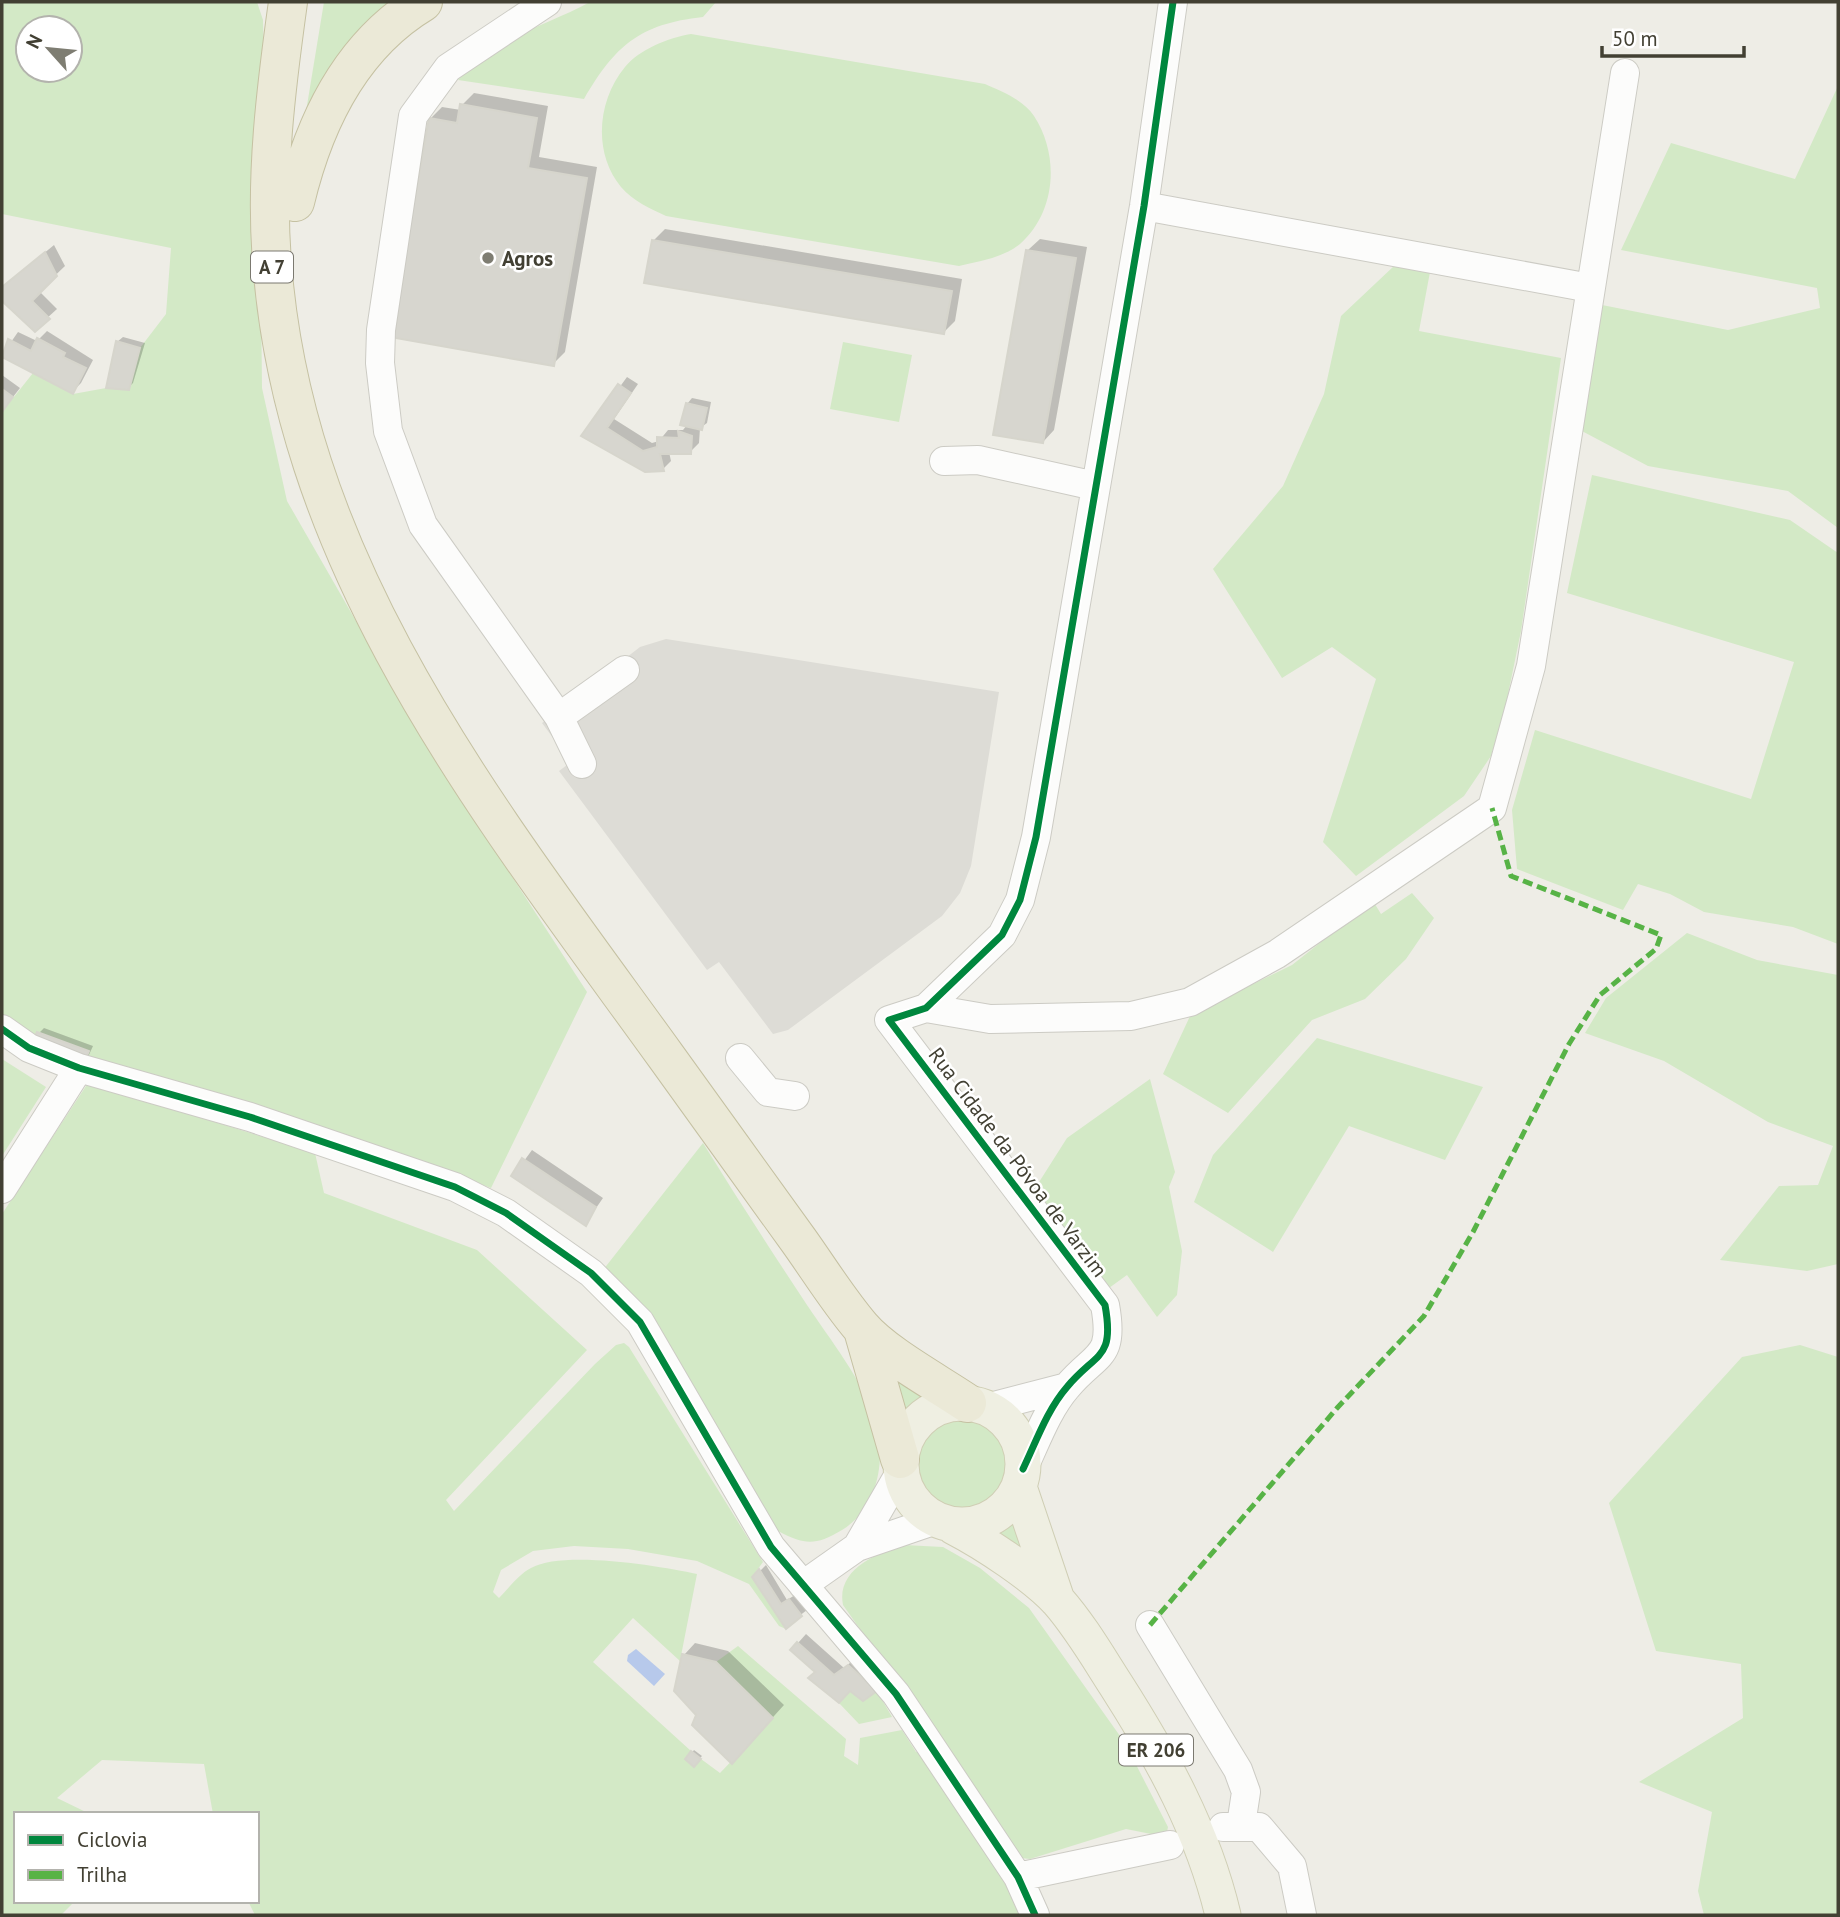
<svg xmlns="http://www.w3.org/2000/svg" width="1840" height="1917" font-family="'PT Sans',sans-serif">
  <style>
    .green { fill: #d3e9c6; fill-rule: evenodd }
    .parking { fill: #dddcd6 }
    .water { fill: #b7c9eb }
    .shadow { fill: #0003 }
    .building { fill: #d7d6cf; stroke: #d6d5cc; stroke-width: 2 }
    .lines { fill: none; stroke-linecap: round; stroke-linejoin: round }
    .minor-casing { stroke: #cccbc4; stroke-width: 30 }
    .major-casing { stroke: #cfceb4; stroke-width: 37 }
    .highway-casing { stroke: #c5c1a2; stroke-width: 40 }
    .minor { stroke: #fcfcfb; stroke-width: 28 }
    .major { stroke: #efefe2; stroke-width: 35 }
    .highway { stroke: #ebe9d7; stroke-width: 38 }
    .quiet { stroke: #57b346; stroke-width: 5; stroke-dasharray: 10 5; stroke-linecap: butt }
    .cycleway-casing { stroke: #fff; stroke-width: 11 }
    .cycleway { stroke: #00873e; stroke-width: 7 }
    .poi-dot { fill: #7e7d72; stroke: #fff; stroke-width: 2.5 }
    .labels { text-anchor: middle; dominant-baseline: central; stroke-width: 5; stroke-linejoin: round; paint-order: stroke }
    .shield { fill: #fff; stroke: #7b7970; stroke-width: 2 }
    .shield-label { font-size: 19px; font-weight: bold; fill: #424033 }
    .poi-label { font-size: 21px; font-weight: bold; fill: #424033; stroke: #fff; text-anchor: start }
    .street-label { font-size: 21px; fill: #424033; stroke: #fff }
  </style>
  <rect width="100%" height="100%" fill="#eeede6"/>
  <path class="green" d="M2,2H257L263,20L264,61L259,111L262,388L287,501L433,755L587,992L491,1188L442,1169L31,1044L2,1019V412L33,373L73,394L106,388L129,390L140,348L166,314L171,248L2,214ZM28,28H70V70H28Z
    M324,2H405L301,142Z
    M590,2H716L703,17C639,24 615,46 584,99L458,80C490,39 544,27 590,2Z
    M691,34L985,84C1001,91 1024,100 1034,116C1060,156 1056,212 1020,244C1003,258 979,261 959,266L666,216C651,209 633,201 621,187C593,153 597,101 625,67C640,49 668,38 691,34Z
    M1838,86V528L1788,491L1648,466L1580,430L1602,305L1728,330L1820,308L1817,288L1621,250L1671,143L1795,179Z
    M1394,266L1430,272L1419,331L1561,358L1521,631L1506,704L1491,756L1464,796L1356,876L1323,842L1376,679L1332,647L1282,678L1213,569L1283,486L1324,394L1341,316Z
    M843,342L912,355L899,422L830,409Z
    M1592,475L1790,520L1838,553V944L1793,927L1704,912L1670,894L1638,884L1623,910L1517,869L1512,810L1535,730L1751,799L1794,662L1567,593Z
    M1412,893L1434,918L1406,959L1365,999L1312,1020L1228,1113L1163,1074L1191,1014L1292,965L1373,901L1381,914Z
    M1687,933L1757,960L1838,975V1264L1807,1271L1720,1260L1779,1186L1818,1185L1833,1146L1768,1122L1664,1061L1585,1033L1606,998Z
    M1317,1038L1483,1087L1445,1160L1349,1126L1273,1252L1194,1202L1213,1155Z
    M2,1059L46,1087L2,1156Z
    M1150,1079L1175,1172L1169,1187L1182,1251L1177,1295L1157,1317L1127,1275L1109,1288L1034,1190L1067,1138Z
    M88,1083L315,1153L324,1193L477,1250L587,1350L446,1500L454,1511L595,1364L616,1345L624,1343L629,1347L763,1562L752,1577L786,1629L779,1626L749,1584L697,1561L628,1549L574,1546L533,1551L501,1570L493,1592L499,1598C509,1588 519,1574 531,1568C563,1550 660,1566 697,1574L680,1661L633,1618L593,1662L691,1751L685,1759L694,1767L701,1759L720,1773L773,1718L716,1662L738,1646L846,1739L844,1756L858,1765L860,1738L902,1730L916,1752L925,1753L1005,1879L1022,1915H255L248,1901H257V1814H213L204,1764L102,1760L57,1798L90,1814H16V1901H75L61,1915H2V1214Z
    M703,1143C737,1198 772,1252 807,1305C831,1341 862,1379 875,1420C887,1459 878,1508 842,1530C815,1546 805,1545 778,1531L603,1270Z
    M1800,1345L1838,1357V1915H1704L1698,1891L1712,1812L1639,1782L1743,1718L1741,1664L1656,1651L1609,1503L1742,1357Z
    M877,1351L934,1394L913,1404L899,1418Z
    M913 1463a48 48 0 1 1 96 0a48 48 0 1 1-96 0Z
    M1020,1513L1040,1573L988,1539L1005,1530Z
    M904,1545L943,1547L980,1568L1029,1608L1125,1743L1168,1827L1166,1837L1126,1829L1030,1859L1021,1858L843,1605C836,1570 876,1553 904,1545Z
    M850,1691L863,1700L877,1691L892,1717L859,1724L839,1703Z"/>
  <path class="parking" d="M666,639L999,692L971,866L960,893L942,916L788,1030L773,1034L719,962L707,970L559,771L571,762L542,723L640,647Z"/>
  <path class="water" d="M636,1649L665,1674L654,1686L627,1661L628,1655Z"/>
  <path class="shadow" d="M474,93L548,106L539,157L597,167L565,352L553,364L430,119L442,107L461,110L462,105Z
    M665,229L962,279L955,321L944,332L653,241Z
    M1040,239L1087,247L1054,430L1043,442L1028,250Z
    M54,245L65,266L39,291L57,309L35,329L2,298V288Z
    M47,331L93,360L81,383L72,392L2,355L18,332L37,341Z
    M123,337L145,343L133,383L128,388L117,342Z
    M2,375L20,388L2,411Z
    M627,377L638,384L614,419L652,443L659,441L668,430H683L687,425V404L692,398L711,402L707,423L700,428L699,443L690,452H669L671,461L663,469L584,436Z
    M44,1028L93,1046L88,1057L39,1033Z
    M532,1150L603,1198L585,1224L513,1176Z
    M766,1565L787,1600L795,1595L807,1610L786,1626L754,1577Z
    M806,1634L844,1668L857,1657L884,1682L850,1689L817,1672L798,1643Z
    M695,1643L728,1651L784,1705L743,1750L684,1655Z
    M694,1750L702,1756L694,1764L687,1759Z"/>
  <path class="building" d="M460,104L537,118L528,168L587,178L554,366L390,337L429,118L457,123Z
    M652,240L952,291L944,334L644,283Z
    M1026,250L1076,258L1043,443L993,435Z
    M45,252L57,276L32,301L50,319L35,332L2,301V287Z
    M37,338L65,353L63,357L86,368L73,394L2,357L8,339L31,351Z
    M116,341L140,348L129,390L106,388Z
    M618,384L631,393L607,428L643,451L657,447V437L679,438L678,431L692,436L691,454H660L664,471L645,472L581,436Z
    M2,389L13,397L2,412Z
    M686,403L707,408L702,430L680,425Z
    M37,1032L89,1051L83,1065L31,1044Z
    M522,1158L596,1207L586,1226L511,1176Z
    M759,1569L781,1604L789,1599L802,1616L786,1629L752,1577Z
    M797,1642L834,1675L848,1665L877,1691L863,1701L850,1691L839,1703L808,1678L815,1672L790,1650Z
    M682,1654L716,1662L773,1718L732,1764L692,1725L696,1715L674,1691Z
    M691,1751L701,1759L694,1767L685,1759Z"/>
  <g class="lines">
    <g class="minor-casing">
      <path id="minor" d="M547,2L448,68L413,116L381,330L380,363L388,431L423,525L559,717L582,764
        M1144,206L1590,288
        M944,461L978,460L1095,486
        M559,717L625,670
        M926,1008L990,1019L1131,1016L1190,1002L1277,954L1492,808L1531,666L1625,73
        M2,1029L29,1048L79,1068L250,1117L455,1187L506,1213L591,1273L640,1322L771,1547L896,1694L1018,1877L1035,1915
        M740,1058L768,1092L795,1096
        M2,1189L79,1068
        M986,1408L1067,1387
        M1023,1469C1036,1442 1047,1410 1067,1387C1096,1352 1115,1360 1105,1305L889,1020L926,1008L1002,935L1020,900L1036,837L1144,206L1173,2
        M857,1547L901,1471
        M803,1585L857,1547L936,1520
        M1150,1625L1238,1770L1246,1792L1241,1825
        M1223,1827H1259L1292,1866L1302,1915
        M1018,1877L1170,1845"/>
    </g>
    <g class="major-casing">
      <path id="major" d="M901 1464a61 61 0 1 1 122 0a61 61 0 1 1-122 0Z
        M1019,1487L1057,1600
        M954,1527C985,1543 1035,1576 1058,1601C1080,1626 1098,1657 1116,1685C1162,1757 1203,1831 1223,1915"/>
    </g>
    <g class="highway-casing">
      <path id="highway" d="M288,2C276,88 265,175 272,262C295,571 491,814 665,1055C710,1117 754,1179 799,1241C819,1269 838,1300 861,1327C884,1354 936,1382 967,1403
        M295,202C314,122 350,46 423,2
        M863,1330L900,1459"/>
    </g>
    <use href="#minor" class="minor"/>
    <use href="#major" class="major"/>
    <use href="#highway" class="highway"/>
    <path class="quiet" d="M1150,1625L1338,1407L1424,1316L1473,1232L1569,1044L1600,995L1656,949L1661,935L1511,876L1492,808"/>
    <g class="cycleway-casing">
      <path id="cycleway" d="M2,1029L29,1048L79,1068L250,1117L455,1187L506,1213L591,1273L640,1322L771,1547L896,1694L1018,1877L1035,1915
        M1023,1469C1036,1442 1047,1410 1067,1387C1096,1352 1115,1360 1105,1305L889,1020L926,1008L1002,935L1020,900L1036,837L1144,206L1173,2"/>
    </g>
    <use href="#cycleway" class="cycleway"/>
  </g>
  <circle class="poi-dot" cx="488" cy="258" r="7"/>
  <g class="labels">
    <g class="shield">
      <rect x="251" y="251.5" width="42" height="31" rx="5"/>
      <rect x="1119" y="1734.5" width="74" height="31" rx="5"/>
    </g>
    <g class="shield-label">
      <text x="272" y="267">A 7</text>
      <text x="1156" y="1750">ER 206</text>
    </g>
    <g class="poi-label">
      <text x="502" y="258">Agros</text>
    </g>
    <g class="street-label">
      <text transform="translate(1018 1162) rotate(53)">Rua Cidade da Póvoa de Varzim</text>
    </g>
  </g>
  <rect width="1840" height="1917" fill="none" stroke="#424033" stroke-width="7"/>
  <rect x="14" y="1812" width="245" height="91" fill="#ffffff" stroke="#b3b3ad" stroke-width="2"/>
  <rect x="28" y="1835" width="35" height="10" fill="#00873e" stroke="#b3b3ad" stroke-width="2"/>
  <text x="77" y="1847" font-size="21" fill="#424033">Ciclovia</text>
  <rect x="28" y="1870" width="35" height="10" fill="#57b346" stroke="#b3b3ad" stroke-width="2"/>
  <text x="77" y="1882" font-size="21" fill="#424033">Trilha</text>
  <g transform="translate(49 49) rotate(297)"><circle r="33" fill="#ffffff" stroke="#b3b3ad" stroke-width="2"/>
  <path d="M0-5L12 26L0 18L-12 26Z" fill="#7e7d72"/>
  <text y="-10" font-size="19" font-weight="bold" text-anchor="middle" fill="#424033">N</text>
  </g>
  <path d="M1602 46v10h142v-10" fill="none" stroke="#424033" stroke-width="3.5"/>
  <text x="1612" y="46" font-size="21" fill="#424033" stroke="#ffffff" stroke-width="5" paint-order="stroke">50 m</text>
</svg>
